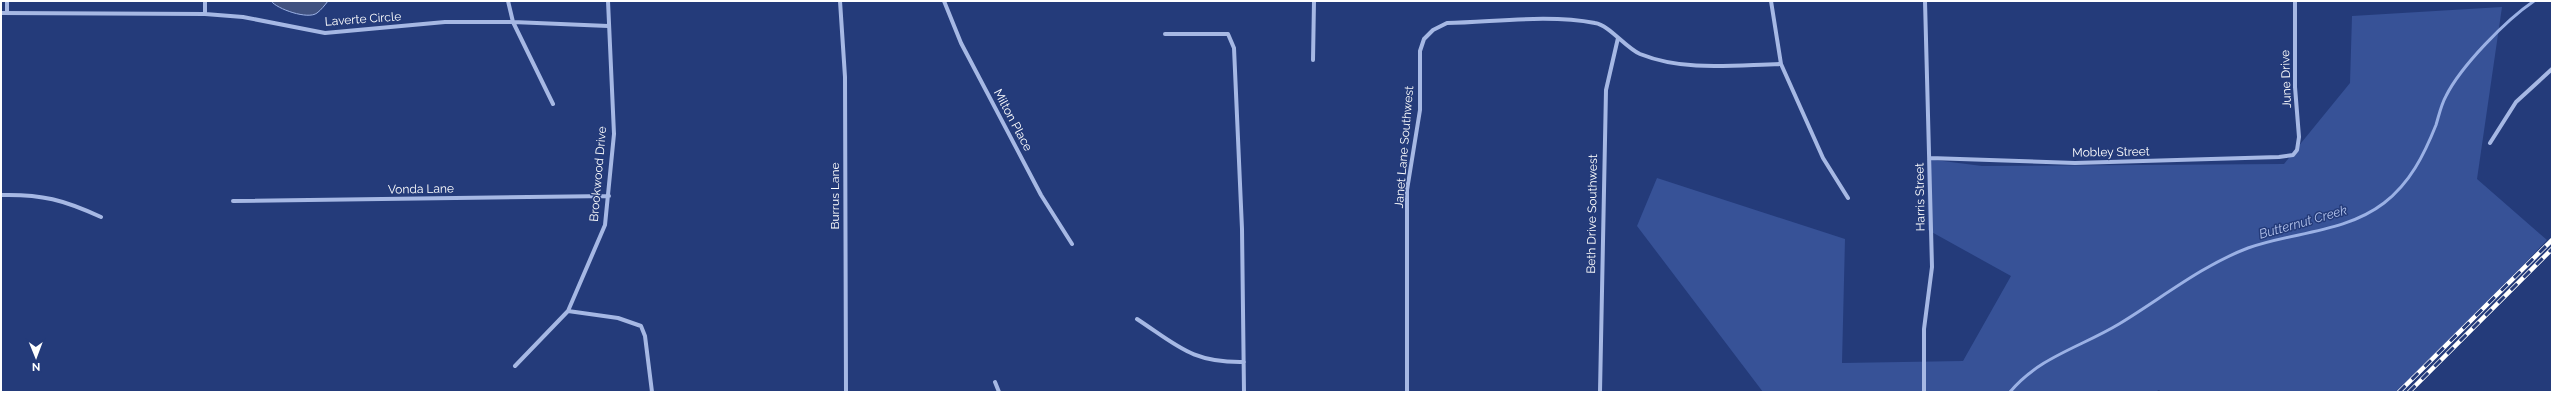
<svg xmlns="http://www.w3.org/2000/svg" width="2553" height="393" font-family="Raleway,sans-serif">
  <style>
    .green { fill: #375297 }
    .water { fill: #415280; stroke: #9bb1e5 }
    .lines { fill: none; stroke-linecap: round; stroke-linejoin: round }
    .stream { stroke: #9bb1e5; stroke-width: 3 }
    .street { stroke: #a6b8e4; stroke-width: 4 }
    .rail-casing { stroke: #fff; stroke-width: 4.5 }
    .rail { stroke: #243b7a; stroke-width: 3; stroke-dasharray: 9; stroke-linecap: butt }
    .labels { text-anchor: middle; dominant-baseline: central; stroke-width: 3; stroke-linejoin: round; paint-order: stroke }
    .street-label { font-size: 12px; fill: #fff; stroke: #243b7a }
    .water-label { font-size: 13px; font-style: italic; fill: #b2c2ec; stroke: #243b7a }
  </style>
  <rect width="100%" height="100%" fill="#243b7a"/>
  <path class="green" d="M2502,7L2477,179L2547,240L2403,392H2161L2159,390L2155,392H1763L1637,226L1657,178L1845,239L1842,363L1963,361L2011,276L1928,230L1927,159L1982,166L2284,164L2350,83L2352,16Z"/>
  <path class="water" d="M271,1H328C325,5 321,10 317,13C308,20 277,9 271,1Z"/>
  <g class="lines">
    <path class="stream" d="M2010,392C2039,357 2081,347 2119,324C2162,298 2201,266 2248,248C2292,232 2345,233 2384,203C2410,183 2424,155 2436,125C2439,115 2441,105 2446,96C2461,66 2506,20 2534,1"/>
    <path class="street" d="M205,1V14
      M508,1L513,22L553,104
      M840,1L845,77L846,392
      M944,1L961,43L1041,195L1072,244
      M1771,1L1781,64L1823,158L1848,198
      M1,13L205,14L243,17L325,33L445,22H513L608,26
      M7,13V1
      M1165,34H1228L1234,48L1242,229L1244,392
      M1313,60L1314,1
      M2490,143L2516,102L2552,69
      M1930,158L2075,163L2279,157L2293,155L2297,150L2299,137L2295,87V1
      M1,195C42,194 64,200 101,217
      M233,201L609,196
      M568,311L618,318L641,326L645,336L652,392
      M1137,319C1178,346 1192,363 1244,362
      M515,366L568,311L605,225L614,134L608,1
      M995,382L999,392
      M1407,392V190L1420,110V51L1424,39L1433,30L1447,23C1495,22 1548,14 1595,23C1609,25 1626,48 1640,54C1685,72 1734,65 1781,64
      M1600,392L1606,90L1618,38
      M1924,392V329L1932,267L1925,1"/>
    <g class="rail-casing">
      <path id="rail" d="M2399,392L2552,240
        M2409,392L2552,249"/>
    </g>
    <use href="#rail" class="rail"/>
  </g>
  <g class="labels">
    <g class="street-label">
      <text transform="translate(363 19) rotate(-4)">Laverte Circle</text>
      <text transform="translate(2286 79) rotate(-92)">June Drive</text>
      <text transform="translate(1013 120) rotate(62)">Milton Place</text>
      <text transform="translate(1404 147) rotate(-85)">Janet Lane Southwest</text>
      <text transform="translate(2111 152) rotate(-1)">Mobley Street</text>
      <text transform="translate(598 174) rotate(-85)">Brookwood Drive</text>
      <text transform="translate(421 189) rotate(-1)">Vonda Lane</text>
      <text transform="translate(835 196) rotate(-90)">Burrus Lane</text>
      <text transform="translate(1920 197) rotate(-91)">Harris Street</text>
      <text transform="translate(1592 214) rotate(-89)">Beth Drive Southwest</text>
    </g>
    <g class="water-label">
      <text transform="translate(2303 222) rotate(-16)">Butternut Creek</text>
    </g>
  </g>
  <rect width="2553" height="393" fill="none" stroke="#ffffff" stroke-width="4"/>
  <g transform="translate(36 357) rotate(179)" stroke="#243b7a" stroke-width="3" paint-order="stroke">
  <path d="M0-3L7 15L0 10L-7 15Z" fill="#ffffff"/>
  <text y="-6" font-size="11" font-weight="bold" text-anchor="middle" fill="#ffffff">N</text>
  </g>
</svg>
